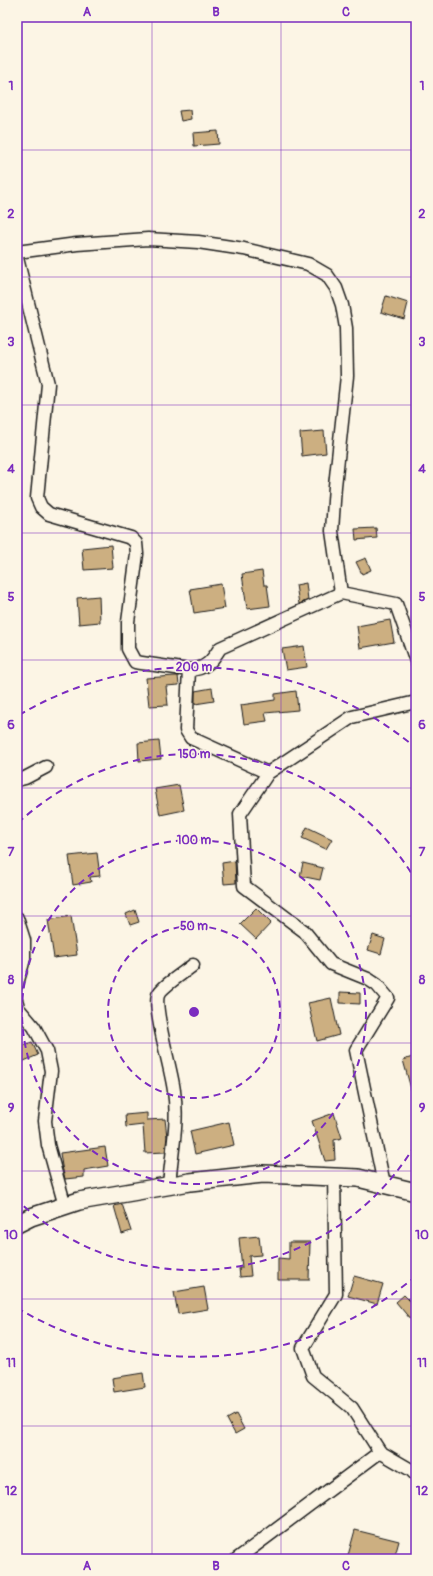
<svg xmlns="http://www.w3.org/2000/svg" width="433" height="1576" font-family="Pangolin,sans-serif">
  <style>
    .building { fill: #ccaf81; stroke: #1c1c1c }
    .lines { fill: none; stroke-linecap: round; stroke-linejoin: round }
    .street-casing { stroke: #1c1c1c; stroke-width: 15 }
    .secondary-casing { stroke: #1c1c1c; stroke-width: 20 }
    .street { stroke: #fcf5e5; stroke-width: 12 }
    .secondary { stroke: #fcf5e5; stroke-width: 17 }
    .grid { fill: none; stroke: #7b2cbf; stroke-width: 1; stroke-opacity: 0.55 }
    .ring { fill: none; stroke: #7b2cbf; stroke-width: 2; stroke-dasharray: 7 5 }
    .centre { fill: #7b2cbf; stroke: #fcf5e5; stroke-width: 2 }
    .ring-label { font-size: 12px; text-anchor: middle; font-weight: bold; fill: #7b2cbf; stroke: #fcf5e5; stroke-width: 3; stroke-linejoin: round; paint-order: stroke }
    .neatline { fill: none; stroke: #7b2cbf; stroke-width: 1.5 }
    .grid-label { font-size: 13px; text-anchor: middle; font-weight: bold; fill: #7b2cbf }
  </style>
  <rect width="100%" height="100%" fill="#fcf5e5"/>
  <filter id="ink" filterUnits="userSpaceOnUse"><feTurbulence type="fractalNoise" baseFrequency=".025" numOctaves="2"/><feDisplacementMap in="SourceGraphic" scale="8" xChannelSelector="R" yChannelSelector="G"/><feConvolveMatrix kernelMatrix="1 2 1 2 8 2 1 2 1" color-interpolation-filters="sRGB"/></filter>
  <g filter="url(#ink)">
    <path class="building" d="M190,110L191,119L181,121L179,111Z
      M218,131L219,144L194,146L193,133Z
      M386,296L408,303L404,319L381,312Z
      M324,431L326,453L302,456L300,433Z
      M376,528L377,538L356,540L355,529Z
      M111,545L113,568L84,570L82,548Z
      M366,558L371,570L362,574L356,562Z
      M262,571L264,585H267L270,606L247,609L242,574Z
      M306,583L308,600L299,604L296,585Z
      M221,584L225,608L194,613L190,589Z
      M99,596L100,622L79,624L77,598Z
      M390,620L394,642L360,648L357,626Z
      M304,646L307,667L286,670L282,649Z
      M175,676H178L179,685L166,686L168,705L149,706L146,678Z
      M212,688L214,701L195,704V691Z
      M296,691L298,710L265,713L267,721L244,724L241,705L275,700V694Z
      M159,741L161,759L139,761L138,743Z
      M179,785L184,810L160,815L155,789Z
      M307,827L332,839L326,849L302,838Z
      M97,853L100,876L90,877L91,882L73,885L69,856Z
      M235,861L236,883L224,884L222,863Z
      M303,863L323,868L320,880L300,876Z
      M256,908L271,923L256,939L240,924Z
      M135,910L139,922L130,925L126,914Z
      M71,916L77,955L54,958L48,920Z
      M373,935L385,939L381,954L368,950Z
      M340,992L360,993V1004L340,1003Z
      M331,998L339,1035L317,1041L308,1003Z
      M32,1042L38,1055L17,1064V1048Z
      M416,1056V1096H413L403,1060Z
      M147,1113V1120L165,1119L167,1137L165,1152L145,1153L143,1125L126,1127L125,1115Z
      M334,1113L342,1138L334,1140L335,1160L325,1161L312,1121Z
      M229,1122L234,1145L195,1154L190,1131Z
      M105,1147L108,1166L84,1170V1177L65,1179L62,1166L60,1153Z
      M122,1204L131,1231L122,1234L114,1206Z
      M259,1236L261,1255L249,1256L251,1276L240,1277L239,1268H242L239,1238Z
      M289,1242H310L309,1280H278V1258L289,1259Z
      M354,1276L383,1284L377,1304L348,1296Z
      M204,1287L208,1309L178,1314L174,1292Z
      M404,1295L411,1302L416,1298V1326L396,1302Z
      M143,1373L145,1387L114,1392L112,1378Z
      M236,1414L244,1429L235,1434L227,1419Z
      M355,1530L399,1541L394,1559H347Z"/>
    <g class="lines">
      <g class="street-casing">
        <path id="street" d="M17,252L77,244L148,239L198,242L244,249L308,264L327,275L336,288L342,305L346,328L347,376L335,486L332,531L341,593
          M17,258L48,384L37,498L41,507L49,514L131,538L136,543L137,554L128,622V649L135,662L189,670C206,669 212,661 220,648L341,593L396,604L416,661
          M189,670L186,730L191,738L268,773
          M17,780L25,778L46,767
          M17,918L24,940V959L17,984
          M17,1003L18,1008L34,1027L47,1051L51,1071L45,1121L48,1145L65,1206
          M334,1176L336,1294L303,1348L313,1376L352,1408L380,1452L411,1470L416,1475
          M384,1184L356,1050L388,998L377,985L368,979L331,964L304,931L244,886L240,814L268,773L352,717L416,702
          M169,1186C171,1155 179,1123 174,1091C172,1071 153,1010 158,995C162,986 185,972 193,965
          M237,1559L380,1452"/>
      </g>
      <g class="secondary-casing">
        <path id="secondary" d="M17,1224L31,1217L79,1201L190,1182L263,1174L358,1178L416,1192"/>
      </g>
      <use href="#street" class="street"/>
      <use href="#secondary" class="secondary"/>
    </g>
  </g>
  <path class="grid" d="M152,17V1559M281,17V1559M17,150H416M17,277H416M17,405H416M17,533H416M17,660H416M17,788H416M17,916H416M17,1043H416M17,1171H416M17,1299H416M17,1426H416"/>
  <g class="ring">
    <circle cx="194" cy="1012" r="86"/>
    <circle cx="194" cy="1012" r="172"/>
    <path d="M415 1145A258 258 0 0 1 18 1201M18 823A258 258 0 0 1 415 879"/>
    <path d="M416 1276A345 345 0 0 1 19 1309M19 715A345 345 0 0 1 416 748"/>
  </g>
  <circle cx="194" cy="1012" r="6" class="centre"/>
  <g class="ring-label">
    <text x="194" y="671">200 m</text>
    <text x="194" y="758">150 m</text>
    <text x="194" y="844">100 m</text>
    <text x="194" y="930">50 m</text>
  </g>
  <rect width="433" height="1576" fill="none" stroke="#fcf5e5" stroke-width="44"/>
  <rect x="22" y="22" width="389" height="1532" class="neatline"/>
  <g class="grid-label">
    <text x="87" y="16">A</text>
    <text x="216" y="16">B</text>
    <text x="346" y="16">C</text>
    <text x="11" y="90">1</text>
    <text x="422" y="90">1</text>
    <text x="11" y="218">2</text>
    <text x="422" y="218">2</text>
    <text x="11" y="346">3</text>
    <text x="422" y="346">3</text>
    <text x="11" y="473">4</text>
    <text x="422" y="473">4</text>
    <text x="11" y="601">5</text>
    <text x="422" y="601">5</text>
    <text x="11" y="729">6</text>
    <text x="422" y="729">6</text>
    <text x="11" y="856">7</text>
    <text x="422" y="856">7</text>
    <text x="11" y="984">8</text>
    <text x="422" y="984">8</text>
    <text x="11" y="1112">9</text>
    <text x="422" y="1112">9</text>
    <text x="11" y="1239">10</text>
    <text x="422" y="1239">10</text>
    <text x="11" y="1367">11</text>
    <text x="422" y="1367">11</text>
    <text x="11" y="1495">12</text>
    <text x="422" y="1495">12</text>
    <text x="87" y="1570">A</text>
    <text x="216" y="1570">B</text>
    <text x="346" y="1570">C</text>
  </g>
</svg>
